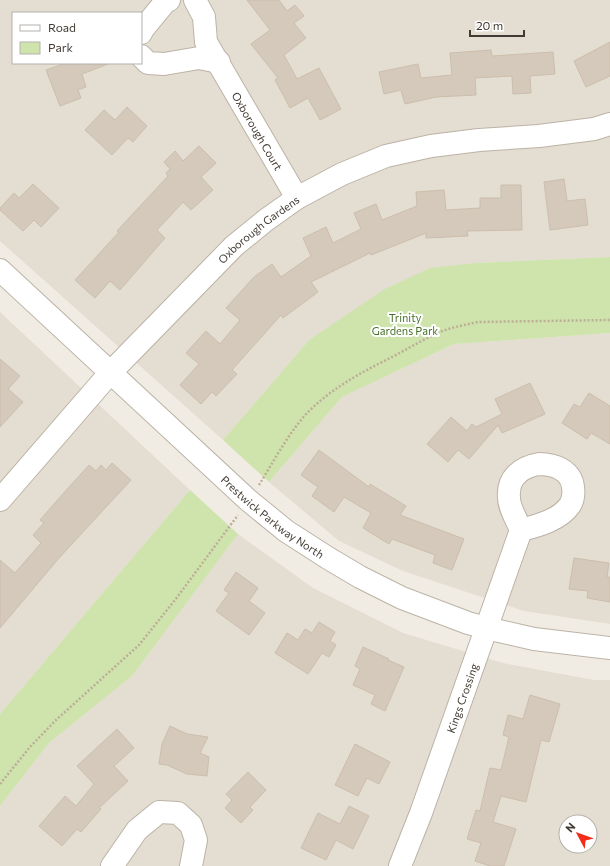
<svg xmlns="http://www.w3.org/2000/svg" width="610" height="866" font-family="Commissioner,sans-serif">
  <style>
    .residential { fill: #e4ddd1; fill-rule: evenodd }
    .green { fill: #cee4ac }
    .building { fill: #d5c9bb; stroke: #ccbeac }
    .lines { fill: none; stroke-linecap: round; stroke-linejoin: round }
    .minor-casing { stroke: #bcb3a6; stroke-width: 24 }
    .path { stroke: #bdad97; stroke-width: 2.5; stroke-dasharray: 2 2; stroke-linecap: butt }
    .minor { stroke: #fff; stroke-width: 22 }
    .labels { text-anchor: middle; dominant-baseline: central; stroke-width: 4; stroke-linejoin: round; paint-order: stroke }
    .street-label { font-size: 11px; fill: #423b33; stroke: #fff }
    .park-label { font-size: 11px; fill: #487129; stroke: #fff }
  </style>
  <rect width="100%" height="100%" fill="#f1ece3"/>
  <path class="residential" d="M0,0H610V257L476,263L347,315L309,340L223,440L0,241ZM13,13H141V63H13Z
    M0,312L190,490L0,714Z
    M610,333V624L524,611L403,571L339,541L269,482L342,397L454,344Z
    M238,534L313,588L403,633L503,663L594,680H610V866H0V806L49,743L132,676ZM566,822H590V846H566Z"/>
  <path class="green" d="M610,257V333L454,344L342,397L269,482L223,440L309,340L385,289L430,268L476,263Z
    M190,490L238,534L132,676L49,743L0,806V714Z"/>
  <path class="building" d="M247,0H279L287,11L295,5L304,16L294,23L306,38L284,55L297,79L319,68L341,109L320,120L308,98L290,108L275,80L278,78L251,44L270,30Z
    M610,42V76L586,87L574,61Z
    M491,50L492,56L553,52L555,74L530,76L531,93L513,94L512,76L475,78L476,95L436,97L405,104L401,90L384,94L379,72L418,64L421,78L452,75L450,53Z
    M66,63L108,64L82,74L86,87L78,90L81,98L60,106L46,70Z
    M127,107L147,126L133,142L128,138L112,155L85,130L104,110L115,120Z
    M199,146L216,163L201,177L213,190L191,210L183,202L157,230L165,238L120,290L110,281L95,298L75,280L119,232L117,231L168,176L166,173L170,169L164,162L175,151L183,161Z
    M564,179L567,201L585,199L588,225L550,230L544,182Z
    M33,184L59,208L41,227L34,220L23,231L0,210V208L14,193L19,198Z
    M501,185H521L522,230L467,231L468,236L426,238V233L371,255L370,253L311,282L318,292L283,318L281,315L232,370L237,374L216,396L212,392L201,404L180,385L199,364L186,353L206,331L220,344L240,320L226,308L254,277L272,264L281,277L311,256L303,238L326,227L333,243L361,229L354,213L376,204L382,220L417,206L416,192L444,190L446,210L480,208V198H501Z
    M0,359L20,376L8,389L23,402L0,427Z
    M530,383L545,414L502,433L498,425L469,459L458,450L448,462L427,444L451,417L467,431L472,424L476,427L502,414L495,399Z
    M589,393L610,406V444L591,433L587,439L562,423L574,404L580,407Z
    M319,450L369,487L370,484L406,506L400,515L464,539L452,570L433,563L435,555L392,539L389,544L363,528L371,513L344,497L334,512L312,496L318,487L301,475Z
    M112,463L131,480L59,558L0,628V560L15,573L41,543L33,535L44,523L40,520L62,495L89,465L96,471L101,465L106,470Z
    M574,558L609,563L607,577H610V602L587,598L588,591L569,589Z
    M236,572L258,588L249,601L265,613L249,635L216,611L229,593L224,590Z
    M319,622L335,632L330,641L336,645L329,657L322,653L308,674L275,653L287,633L298,640L305,629L312,633Z
    M363,647L389,659L388,660L404,667L385,711L371,704L375,695L353,685L360,669L355,666Z
    M530,695L560,704L549,742L541,740L526,802L501,796L493,822L516,829L504,866H490L475,861L481,843L467,839L476,810L480,811L490,768L501,770L509,737L503,735L508,715L523,719Z
    M170,726L187,734L208,737L200,753L209,757L207,776L187,774L167,765L159,764L162,744Z
    M117,729L134,748L114,766L128,781L99,808L101,809L81,832L77,829L62,846L39,826L65,796L76,806L94,784L77,766Z
    M355,744L390,762L379,784L367,778L358,796L335,785Z
    M248,772L266,790L250,807L253,810L241,823L225,808L232,800L226,794Z
    M349,806L369,816L353,849L336,840L326,860L301,848L318,813L340,824Z"/>
  <g class="lines">
    <g class="minor-casing">
      <g id="minor">
        <path id="s1" d="M195,0L204,17L206,42L297,198"/>
        <path d="M141,33L143,29L166,1L169,0"/>
        <path d="M141,56L148,63L164,64L199,58L219,62"/>
        <path id="s2" d="M0,270L248,500L286,531L328,558L360,577L402,598L468,623L486,628L534,639L610,648"/>
        <path d="M539,464C554,464 571,470 573,487C574,494 573,500 570,505C560,520 537,526 521,530C517,520 509,508 509,498C507,478 521,467 539,464Z"/>
        <path id="s3" d="M0,500L110,373L234,246L266,220L297,198L342,174L386,156L431,146L479,140L539,136L594,129L610,124"/>
        <path d="M112,866L137,830L159,812L178,813L191,825L196,840L191,866"/>
        <path id="s4" d="M400,866L421,813L521,530"/>
      </g>
    </g>
    <path class="path" d="M259,485C274,461 290,430 310,410C335,386 364,371 394,356C409,348 424,339 440,332C452,327 465,325 478,322L610,320
      M0,784L30,747L55,721L139,645L175,600L238,515"/>
    <use href="#minor" class="minor"/>
  </g>
  <g class="labels">
    <g class="street-label">
      <text stroke="none"><textPath href="#s1" startOffset="147">Oxborough Court</textPath></text>
      <text stroke="none"><textPath href="#s3" startOffset="375">Oxborough Gardens</textPath></text>
      <text stroke="none"><textPath href="#s2" startOffset="368">Prestwick Parkway North</textPath></text>
      <text stroke="none"><textPath href="#s4" startOffset="179">Kings Crossing</textPath></text>
    </g>
    <g class="park-label">
      <text x="405" y="317">Trinity<tspan x="405" dy="13">Gardens Park</tspan></text>
    </g>
  </g>
  <rect x="12" y="12" width="130" height="52" fill="#ffffff" stroke="#b3b1ad"/>
  <rect x="20" y="25" width="20" height="6" fill="#ffffff" stroke="#b3b1ad"/>
  <text x="48" y="32" font-size="12" fill="#423b33">Road</text>
  <rect x="20" y="42" width="20" height="12" fill="#cee4ac" stroke="#b3b1ad"/>
  <text x="48" y="52" font-size="12" fill="#423b33">Park</text>
  <g transform="translate(578 834) rotate(311)"><circle r="19" fill="#ffffff" stroke="#b3b1ad"/>
  <path d="M0-3L7 15L0 10L-7 15Z" fill="#f32c17"/>
  <text y="-6" font-size="11" font-weight="bold" text-anchor="middle" fill="#423b33">N</text>
  </g>
  <path d="M470 30v6h54v-6" fill="none" stroke="#423b33" stroke-width="2"/>
  <text x="476" y="30" font-size="12" fill="#423b33" stroke="#ffffff" stroke-width="3" paint-order="stroke">20 m</text>
</svg>
